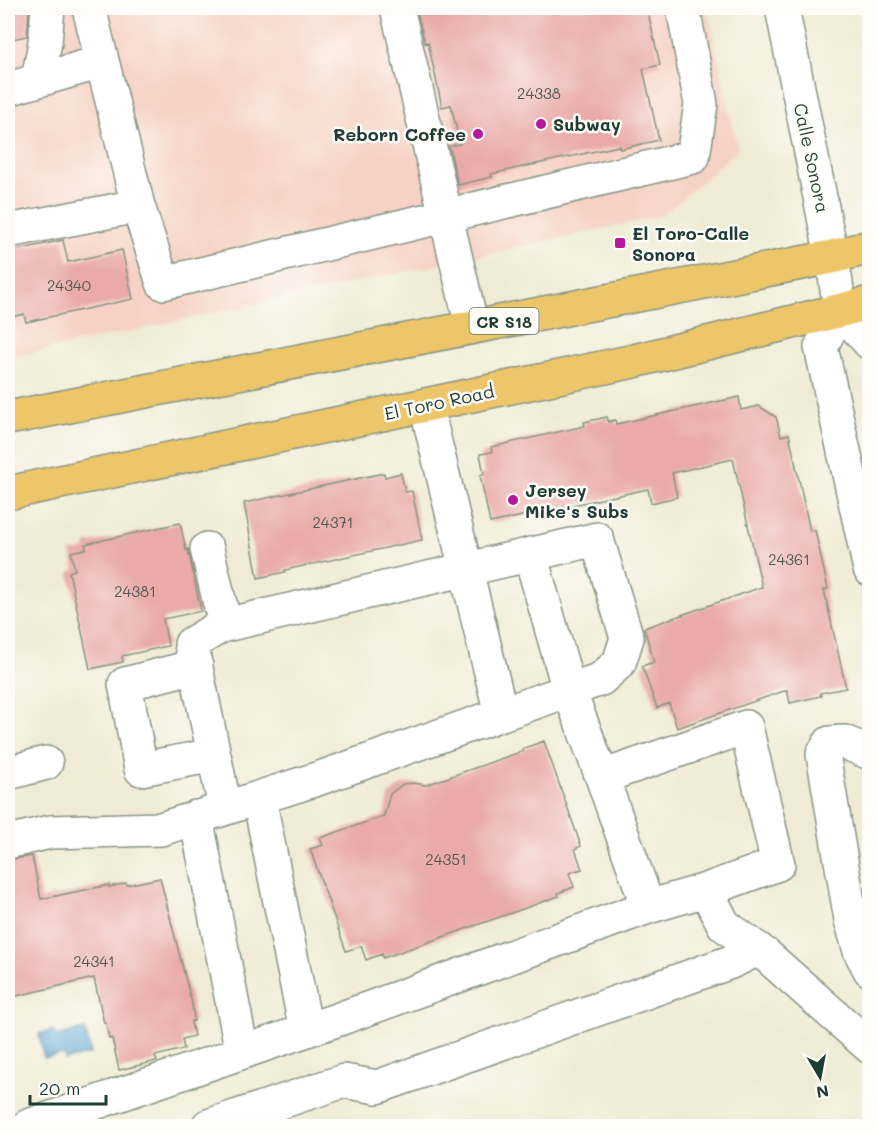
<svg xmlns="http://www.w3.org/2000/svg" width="877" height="1134" font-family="Mali,sans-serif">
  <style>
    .built { fill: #f6d2c4 }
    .water { fill: #5aa4d1; stroke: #3c7082; stroke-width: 1.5 }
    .building { fill: #e9aaa9 }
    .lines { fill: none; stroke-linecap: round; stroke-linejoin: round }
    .minor-casing { stroke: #879484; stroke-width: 36 }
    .major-casing { stroke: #879484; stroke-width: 36 }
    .minor { stroke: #fff; stroke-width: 33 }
    .major { stroke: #ecc669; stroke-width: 33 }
    .poi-dot { fill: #b5179e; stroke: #fdfcf7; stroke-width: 2 }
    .labels { text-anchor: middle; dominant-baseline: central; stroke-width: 5; stroke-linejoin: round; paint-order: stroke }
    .number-label { font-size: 15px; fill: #525851 }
    .shield { fill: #fdfcf7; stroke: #62766e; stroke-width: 1.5 }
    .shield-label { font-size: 16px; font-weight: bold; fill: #1f3d34 }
    .poi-label { font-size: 18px; font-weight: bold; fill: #1f3d34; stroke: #fdfcf7; text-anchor: start }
    .street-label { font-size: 18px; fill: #1f3d34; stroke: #fdfcf7 }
  </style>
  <rect width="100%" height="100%" fill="#fdfcf7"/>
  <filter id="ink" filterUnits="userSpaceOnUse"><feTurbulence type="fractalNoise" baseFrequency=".0167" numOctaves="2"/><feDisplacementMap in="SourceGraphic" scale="12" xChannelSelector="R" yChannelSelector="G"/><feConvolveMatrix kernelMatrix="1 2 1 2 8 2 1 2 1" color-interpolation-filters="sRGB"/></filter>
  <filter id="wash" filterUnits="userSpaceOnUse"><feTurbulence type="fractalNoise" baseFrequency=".008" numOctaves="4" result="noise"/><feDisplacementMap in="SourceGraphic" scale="24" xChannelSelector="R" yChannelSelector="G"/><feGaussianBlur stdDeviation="1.35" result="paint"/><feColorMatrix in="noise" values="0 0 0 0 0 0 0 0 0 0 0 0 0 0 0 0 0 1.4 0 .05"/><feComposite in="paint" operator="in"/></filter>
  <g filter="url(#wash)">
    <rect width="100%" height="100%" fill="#efebd4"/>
    <path class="built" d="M8,8H707L738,150L662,216L8,358Z"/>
    <path class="water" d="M85,1029L91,1054L65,1060L64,1054L44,1058L39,1034L54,1030L56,1036Z"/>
    <g id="blocks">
      <path class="building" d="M8,8H29L27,36L8,40Z
        M416,8H647L660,65L643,69L659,140L620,149L619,146L491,174L492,177L458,185L449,146L460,144L451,105L442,107L428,42L425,43Z
        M63,240L68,262L122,250L133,299L26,322L24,314L8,318V252Z
        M739,397L741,410L759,406L776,417L781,436L789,434L810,531L815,530L828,589L824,590L846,688L820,693L821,696L790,703L787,690L677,728L669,703L657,708L642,666L654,662L644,628L762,587L733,459L672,473L677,497L651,503L648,489L490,523L480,475L484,474L480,454L492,452L491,447L585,426L584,422L607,417L608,422L615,420L616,424Z
        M384,473L385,477L401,473L405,492L412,491L422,540L285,570V572L258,578L244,503Z
        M180,523L186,550L188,549L201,611L163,619L168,646L122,656L123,662L90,669L69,572L75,570L71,552L86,549L85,544Z
        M544,741L581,846L575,849L582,869L569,873L574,887L558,893L559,896L517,911L383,958L382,954L366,960L361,946L346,951L310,849L323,845L320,838L384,816L390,794L403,784L413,783L426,785L523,751L522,749Z
        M32,856L41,899L109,885V887L126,883L127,885L160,878L192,1004L194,1021H191L194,1036L182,1039L184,1049L155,1056L157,1061L119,1070L112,1038L109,1039L106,1023H104L94,978L8,998V860Z"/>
    </g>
  </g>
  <g filter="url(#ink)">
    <use href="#blocks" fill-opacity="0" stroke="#879484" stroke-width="1.5"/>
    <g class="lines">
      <g class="minor-casing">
        <path id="minor" d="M89,8L138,206L163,283L693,157L701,104L683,8
          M397,8L472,327
          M782,8L832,257L840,309L821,347L870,569
          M38,80L45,42L48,8
          M8,89L101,62
          M8,231L138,206
          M840,309L870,343
          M426,405L501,714
          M207,549L225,625
          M530,554L569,690L602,777
          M196,666L125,684L141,769L214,755
          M870,753L844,742L830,743L823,754L851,920L860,951L870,970
          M8,773L46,763
          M259,798L306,1030
          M196,817L242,1052
          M8,842L50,832L161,829L320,778L601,679L619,663L627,638L597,539L221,626L191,644L225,808
          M706,890L724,925L767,956L870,1047
          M28,1126L342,1018L648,907L602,777L746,727L778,864L706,890L648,907
          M208,1126L344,1081L377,1087L731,962L758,949"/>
      </g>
      <g class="major-casing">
        <path id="major" d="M8,418L832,257L870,247
          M8,493L634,361L870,303"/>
      </g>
      <use href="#minor" class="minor"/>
      <use href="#major" class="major"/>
    </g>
  </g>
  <g class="poi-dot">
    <circle cx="541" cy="124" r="6"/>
    <circle cx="478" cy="134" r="6"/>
    <rect x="614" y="237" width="12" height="12" rx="3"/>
    <circle cx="513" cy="500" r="6"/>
  </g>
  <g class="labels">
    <g class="number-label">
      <text x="539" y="93">24338</text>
      <text x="69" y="285">24340</text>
      <text x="333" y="522">24371</text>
      <text x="789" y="559">24361</text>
      <text x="135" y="591">24381</text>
      <text x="446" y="859">24351</text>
      <text x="94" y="961">24341</text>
    </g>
    <rect class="shield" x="469.5" y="308" width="69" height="26" rx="4.5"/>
    <g class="shield-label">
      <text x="504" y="321">CR S18</text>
    </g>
    <g class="poi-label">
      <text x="553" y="124">Subway</text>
      <text x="466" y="134" text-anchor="end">Reborn Coffee</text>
      <text x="632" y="233">El Toro-Calle<tspan x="632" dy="21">Sonora</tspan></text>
      <text x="525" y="490">Jersey<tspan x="525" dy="21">Mike's Subs</tspan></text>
    </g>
    <g class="street-label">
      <text transform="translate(812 158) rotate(78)">Calle Sonora</text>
      <text transform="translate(439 402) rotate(-12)">El Toro Road</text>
    </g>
  </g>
  <rect width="877" height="1134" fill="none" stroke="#fdfcf7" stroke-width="30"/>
  <g transform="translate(820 1077) rotate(170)" stroke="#fdfcf7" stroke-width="4.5" paint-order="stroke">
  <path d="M0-4.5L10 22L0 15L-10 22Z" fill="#1f3d34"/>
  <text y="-9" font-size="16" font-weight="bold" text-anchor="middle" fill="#1f3d34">N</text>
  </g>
  <path d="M30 1095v9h76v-9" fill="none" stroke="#1f3d34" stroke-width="3"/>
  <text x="39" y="1095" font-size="18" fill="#1f3d34" stroke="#fdfcf7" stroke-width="4.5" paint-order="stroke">20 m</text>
</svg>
